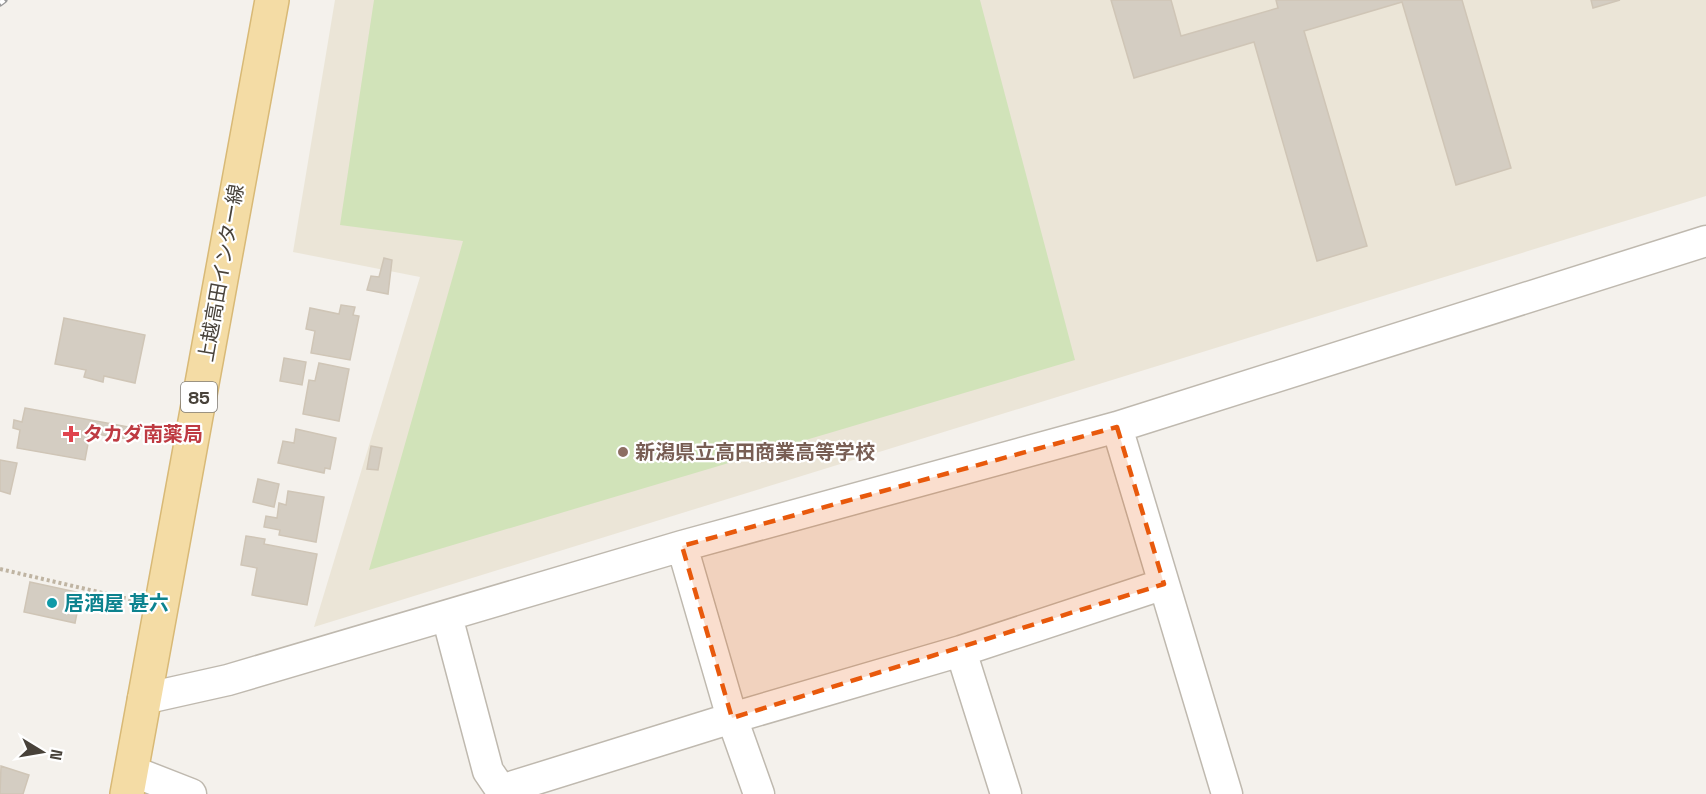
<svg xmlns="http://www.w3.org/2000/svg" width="1706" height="794" font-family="'Space Grotesk','Noto Sans JP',sans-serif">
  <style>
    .education { fill: #ebe5d7 }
    .green { fill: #d1e3b9 }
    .building { fill: #d4cdc2; stroke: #cfc5b6; stroke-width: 1.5 }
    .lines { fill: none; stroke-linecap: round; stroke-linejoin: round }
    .minor-casing { stroke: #bfb9af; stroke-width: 33 }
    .primary-casing { stroke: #d8b976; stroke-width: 36 }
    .path { stroke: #bfb4a2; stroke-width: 4; stroke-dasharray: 3 3; stroke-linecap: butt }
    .minor { stroke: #fff; stroke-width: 30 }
    .primary { stroke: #f4dca5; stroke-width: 33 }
    .rail-casing { stroke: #999; stroke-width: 7 }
    .rail { stroke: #fff; stroke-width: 4.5; stroke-dasharray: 14; stroke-linecap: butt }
    .marked { fill: #e8590c; fill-opacity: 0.2; stroke: #e8590c; stroke-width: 4.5; stroke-dasharray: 12 8; stroke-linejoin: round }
    .health-dot { fill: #e0444e; stroke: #fff; stroke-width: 2 }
    .education-dot { fill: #8d6e63; stroke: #fff; stroke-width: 2 }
    .culture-dot { fill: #0f9aa8; stroke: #fff; stroke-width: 2 }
    .labels { text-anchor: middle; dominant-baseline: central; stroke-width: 4.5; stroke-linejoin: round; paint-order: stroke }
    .shield { fill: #fff; stroke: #7f7b75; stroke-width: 1.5 }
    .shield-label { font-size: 18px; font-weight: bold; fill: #48423a }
    .street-label { font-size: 20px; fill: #48423a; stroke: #fff }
    .health-label { font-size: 20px; font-weight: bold; fill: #be3a42; stroke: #fff; text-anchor: start }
    .education-label { font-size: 20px; font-weight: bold; fill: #785e54; stroke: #fff; text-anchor: start }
    .culture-label { font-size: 20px; font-weight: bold; fill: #0d838f; stroke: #fff; text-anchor: start }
  </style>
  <rect width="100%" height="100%" fill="#f4f1ec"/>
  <path class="education" d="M335,0H1706V196L314,627L420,277L293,252Z"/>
  <path class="green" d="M374,0H980L1075,360L369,570L463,241L340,225Z"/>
  <path class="building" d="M1111,0H1171L1181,36L1278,8L1276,0H1462L1511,168L1456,185L1402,2L1304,31L1367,246L1317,261L1254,42L1134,78Z
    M1591,0H1620L1593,8Z
    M384,258L392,260L388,294L367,290L371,276L379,277Z
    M341,305L355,307L353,315L359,316L350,360L311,353L315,331L306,329L310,308L339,314Z
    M64,318L145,335L135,383L104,376L103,382L84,377L86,370L55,364Z
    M284,358L306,362L302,385L280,381Z
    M319,363L349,369L339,421L303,414L309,380L315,381Z
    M25,408L129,427L127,439L90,433L85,460L17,448L20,430L13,428L14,420L22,422Z
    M296,429L336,438L330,469L325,468L324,473L278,463L283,441L294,443Z
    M371,446L382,448L378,470L367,469Z
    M0,460L17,463L10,494L0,491Z
    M258,479L279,484L274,507L253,502Z
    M288,491L324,497L316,542L279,535L280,530L264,527L266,516L277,518L279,503L286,505Z
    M246,536L265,539L264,544L317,554L307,605L252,595L257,568L241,565Z
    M30,582L81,593L75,623L24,612Z
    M1,766L29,775L23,794H0Z"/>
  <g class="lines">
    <g class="minor-casing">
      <path id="minor" d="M1117,427L1227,794
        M682,546L732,718L759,794
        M447,616L488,771L501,790L732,718L961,651L1164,584
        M961,651L1006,794
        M143,699L228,680L682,546L1117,427L1706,241
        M132,771L191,794"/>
    </g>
    <g class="primary-casing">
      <path id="primary" d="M127,794L272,0"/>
    </g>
    <path class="path" d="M0,569L133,600"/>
    <use href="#minor" class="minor"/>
    <use href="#primary" class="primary"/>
    <g class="rail-casing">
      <path id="rail" d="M0,3L4,0"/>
    </g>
    <use href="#rail" class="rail"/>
  </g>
  <path class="marked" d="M1117,427L1164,584L732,718L682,546Z"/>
  <path class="health-dot" d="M68 425h6v6h6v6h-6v6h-6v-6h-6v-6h6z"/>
  <circle class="education-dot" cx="623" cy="452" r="6"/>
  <circle class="culture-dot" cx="52" cy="603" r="6"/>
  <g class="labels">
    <rect class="shield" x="181" y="382" width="36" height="30" rx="4.5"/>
    <g class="shield-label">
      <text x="199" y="397">85</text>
    </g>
    <g class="street-label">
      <text transform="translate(221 273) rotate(-80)">上越高田インター線</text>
    </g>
    <g class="health-label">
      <text x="83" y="434">タカダ南薬局</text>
    </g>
    <g class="education-label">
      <text x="635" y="452">新潟県立高田商業高等学校</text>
    </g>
    <g class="culture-label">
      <text x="64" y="603">居酒屋 甚六</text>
    </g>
  </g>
  <g transform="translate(42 752) rotate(101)" stroke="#ffffff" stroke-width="4.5" paint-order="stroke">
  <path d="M0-4.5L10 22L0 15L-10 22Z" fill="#48423a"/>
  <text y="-9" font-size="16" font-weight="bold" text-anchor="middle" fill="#48423a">N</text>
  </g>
</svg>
